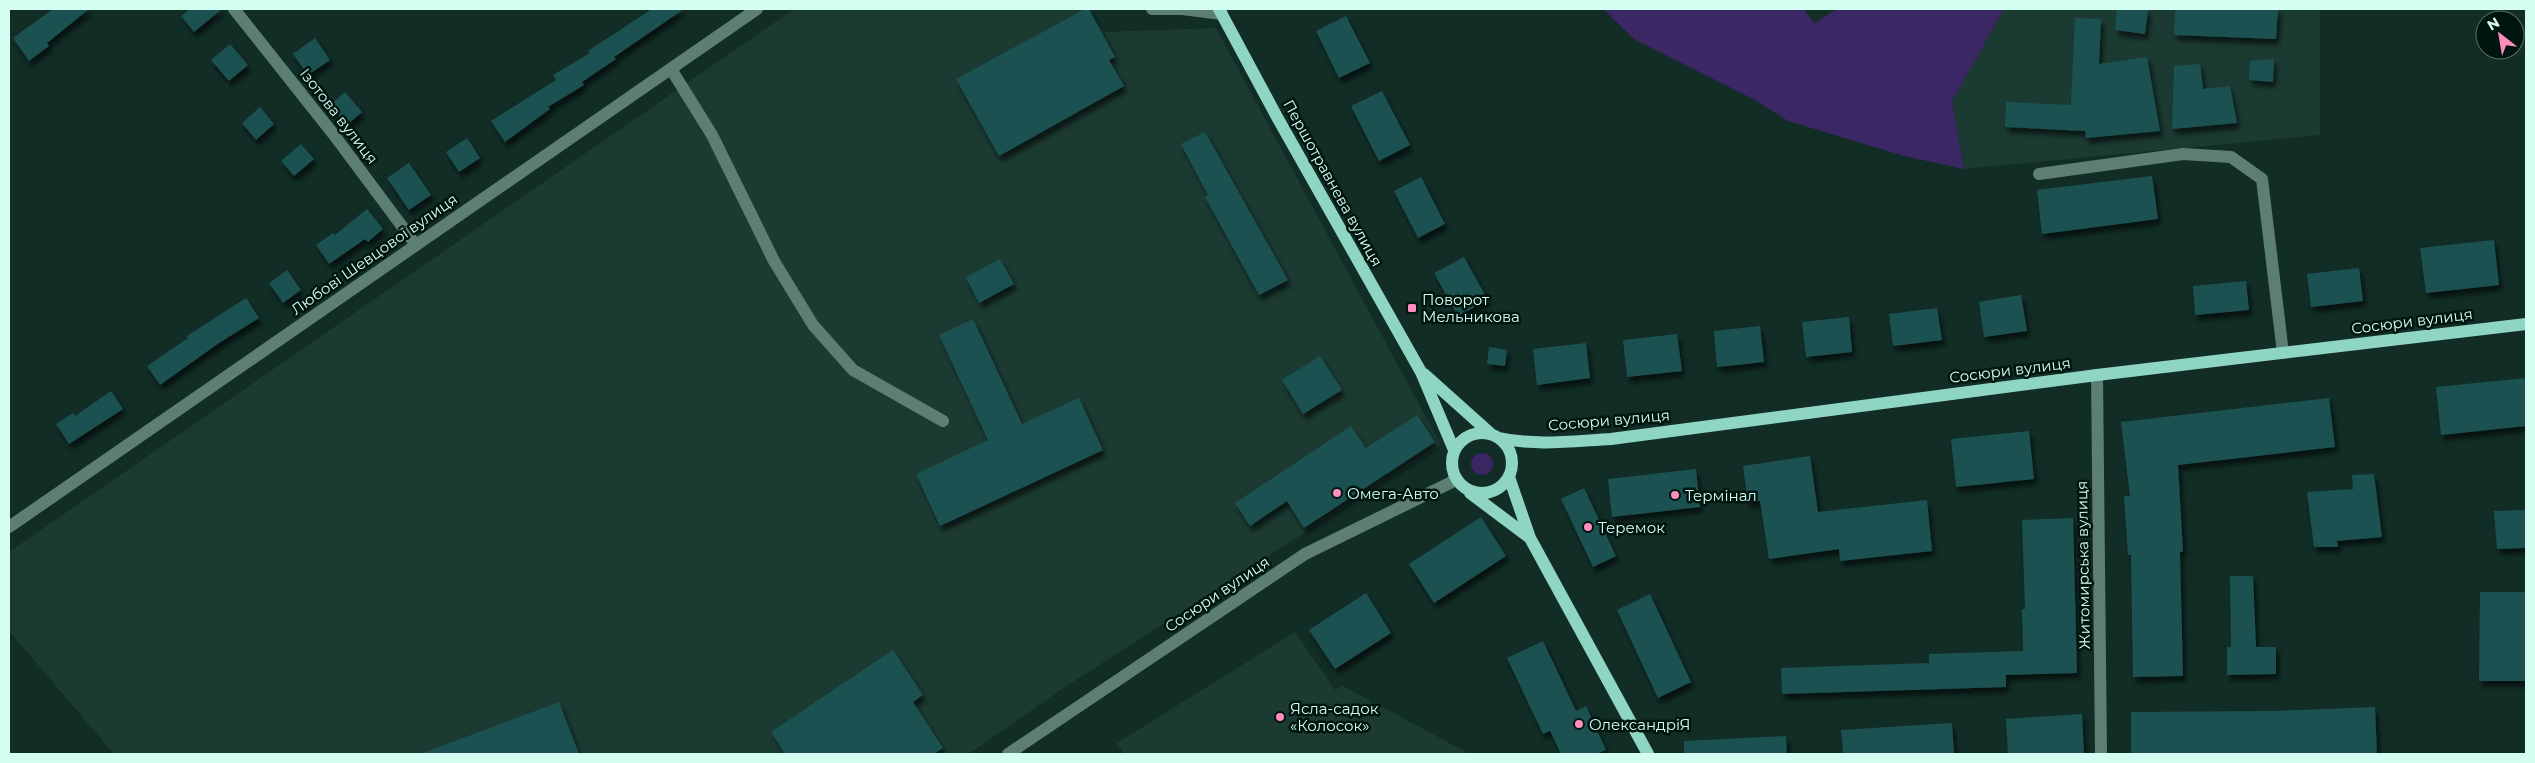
<svg xmlns="http://www.w3.org/2000/svg" width="2535" height="763" font-family="Montserrat,sans-serif">
  <style>
    .built { fill: #1b3a32 }
    .green { fill: #3a2763 }
    .building { fill: #1d5151; filter: url(#shadow) }
    .lines { fill: none; stroke-linecap: round; stroke-linejoin: round }
    .minor { stroke: #5d7e74; stroke-width: 12 }
    .major { stroke: #8fd6c2; stroke-width: 12 }
    .poi-dot { fill: #fe8ebd; stroke: #00150f; stroke-width: 2 }
    .labels { text-anchor: middle; dominant-baseline: central; stroke-width: 5; stroke-linejoin: round; paint-order: stroke }
    .street-label { font-size: 15px; fill: #d5fef2; stroke: #00150f }
    .poi-label { font-size: 15px; fill: #d5fef2; stroke: #00150f; text-anchor: start }
  </style>
  <defs>
    <filter id="shadow"><feDropShadow dx="3" dy="5.5" stdDeviation="2.5" flood-color="#0009"/></filter>
  </defs>
  <rect width="100%" height="100%" fill="#112d26"/>
  <path class="built" d="M794,9H1080L1105,32L1216,28L1441,445L1062,689L969,754H114L9,631V552Z
    M2004,9H2320V135L1964,169L1951,101Z
    M1295,632L1335,690L1343,686L1470,754H1124L1117,743Z"/>
  <path class="green" d="M1603,9H1804L1814,23L1837,9H2004L1952,101L1964,169L1904,156L1788,121L1755,100L1634,39Z
    M1471 464a11 11 0 1 1 22 0a11 11 0 1 1-22 0Z"/>
  <path class="building" d="M53,9H89L47,43L49,46L29,61L13,38Z
    M191,9H222L194,32L181,16Z
    M652,9H684L614,57L616,59L582,82L584,85L548,107L550,109L505,142L491,121L556,80L553,75L590,53L588,51Z
    M1085,9H1089L1115,57L1109,60L1124,86L999,156L956,79Z
    M2117,9H2148L2145,34L2115,30Z
    M2175,9H2278L2276,39L2174,35Z
    M1346,16L1370,63L1339,78L1316,31Z
    M2075,18L2101,19L2099,64L2147,57L2160,131L2086,138L2085,131L2005,127L2006,102L2071,105Z
    M315,38L330,60L308,75L293,54Z
    M230,44L248,65L229,81L211,60Z
    M2274,59L2273,82L2249,80L2250,61Z
    M2200,64L2203,89L2230,86L2237,123L2172,129L2174,66Z
    M1382,91L1410,145L1379,161L1351,106Z
    M345,92L362,112L347,125L330,105Z
    M260,107L274,124L256,140L242,123Z
    M1205,132L1288,280L1259,295L1205,197L1208,195L1181,144Z
    M467,138L480,158L459,172L446,152Z
    M301,144L314,159L294,176L281,161Z
    M409,163L431,195L409,210L387,178Z
    M2152,176L2158,219L2042,234L2037,190Z
    M1421,177L1445,224L1418,238L1394,191Z
    M367,209L383,229L368,242L365,239L329,264L316,245L333,233L335,235Z
    M2494,240L2499,285L2426,293L2420,248Z
    M1464,257L1488,300L1458,316L1434,273Z
    M1000,259L1014,284L979,303L966,277Z
    M2359,268L2363,301L2311,307L2307,274Z
    M287,270L301,290L283,303L269,283Z
    M2246,281L2249,310L2195,315L2193,286Z
    M2021,295L2027,331L1984,337L1979,302Z
    M246,298L259,318L219,343L160,385L147,366L188,338L187,336Z
    M1937,308L1942,340L1893,346L1889,314Z
    M1849,317L1852,352L1806,357L1802,322Z
    M973,319L1022,424L1079,398L1103,450L940,526L916,474L988,440L939,335Z
    M1760,326L1764,362L1717,367L1714,331Z
    M1677,334L1682,371L1627,377L1623,340Z
    M1586,343L1590,378L1537,385L1533,349Z
    M1489,347L1507,350L1505,366L1487,364Z
    M1320,356L1342,390L1303,414L1282,380Z
    M2526,378V426L2441,435L2436,387Z
    M111,391L123,409L69,444L56,424L73,413L75,416Z
    M2329,398L2335,447L2178,465L2183,552H2180L2183,676L2133,677L2131,555H2128L2124,496H2130L2121,422Z
    M1417,415L1435,442L1304,528L1287,501L1250,526L1235,503L1351,426L1366,448Z
    M2029,431L2034,479L1956,487L1951,439Z
    M1810,456L1818,512L1927,500L1932,551L1840,561L1839,549L1769,559L1760,501L1748,503L1743,466Z
    M1696,469L1700,507L1612,517L1608,479Z
    M2374,474L2382,537L2337,541L2338,547H2314L2307,492L2353,489L2352,475Z
    M1584,488L1616,556L1593,567L1561,499Z
    M2526,510V548L2497,549L2494,511Z
    M1481,517L1506,556L1434,603L1409,564Z
    M2073,518L2077,673L2006,675V687L1782,694L1781,668L1929,663V654L2023,651L2022,609H2025L2022,520Z
    M2230,576H2253L2256,647H2276V674L2227,675V647H2231Z
    M2480,592H2526V681H2479Z
    M1366,593L1391,633L1335,669L1309,630Z
    M1650,594L1691,682L1658,698L1617,610Z
    M1543,641L1576,711L1586,706L1606,750L1596,754H1561L1550,731L1543,734L1507,658Z
    M893,650L923,695L913,702L943,748L934,754H785L771,732Z
    M559,702L579,754H424L423,753Z
    M2375,707L2377,754H2131V712L2274,711Z
    M2082,714L2084,754H2008L2006,719Z
    M1952,723L1954,754H1843L1841,730Z
    M1786,736L1787,754H1684V741Z"/>
  <g class="lines">
    <path class="minor" d="M234,9L334,135L416,245
      M1152,9H1182L1222,14
      M671,69L712,135L774,261L813,325L853,370L943,421
      M2039,174L2183,154L2231,157L2262,179L2283,353
      M2097,375L2101,754
      M9,527L757,9
      M1008,754L1305,554L1456,480"/>
    <path class="major" d="M1219,9L1277,117L1421,372L1454,450
      M1424,374L1491,434
      M1452 463a30 30 0 1 1 60 0a30 30 0 1 1-60 0Z
      M1499,438C1536,446 1573,441 1611,439L2097,375L2526,324
      M1509,477L1530,538L1648,754
      M1470,493L1530,538"/>
  </g>
  <g class="poi-dot">
    <rect x="1407" y="303" width="10" height="10" rx="2.5"/>
    <circle cx="1337" cy="493" r="5"/>
    <circle cx="1675" cy="495" r="5"/>
    <circle cx="1588" cy="527" r="5"/>
    <circle cx="1280" cy="717" r="5"/>
    <circle cx="1579" cy="724" r="5"/>
  </g>
  <g class="labels">
    <g class="street-label">
      <text transform="translate(339 116) rotate(52)">Ізотова вулиця</text>
      <text transform="translate(1333 183) rotate(61)">Першотравнева вулиця</text>
      <text transform="translate(374 254) rotate(-35)">Любові Шевцової вулиця</text>
      <text transform="translate(2412 321) rotate(-7)">Сосюри вулиця</text>
      <text transform="translate(2010 370) rotate(-7)">Сосюри вулиця</text>
      <text transform="translate(1609 420) rotate(-5)">Сосюри вулиця</text>
      <text transform="translate(2083 565) rotate(-91)">Житомирська вулиця</text>
      <text transform="translate(1217 594) rotate(-34)">Сосюри вулиця</text>
    </g>
    <g class="poi-label">
      <text x="1422" y="299">Поворот<tspan x="1422" dy="17">Мельникова</tspan></text>
      <text x="1347" y="493">Омега-Авто</text>
      <text x="1685" y="495">Термінал</text>
      <text x="1598" y="527">Теремок</text>
      <text x="1290" y="708">Ясла-садок<tspan x="1290" dy="17">«Колосок»</tspan></text>
      <text x="1589" y="724">ОлександріЯ</text>
    </g>
  </g>
  <rect width="2535" height="763" fill="none" stroke="#d5fef2" stroke-width="20"/>
  <g transform="translate(2500 35) rotate(329)"><circle r="24" fill="#00150f" stroke="#55726a"/>
  <path d="M0-4L9 19L0 12L-9 19Z" fill="#fe8ebd"/>
  <text y="-8" font-size="14" font-weight="bold" text-anchor="middle" fill="#d5fef2">N</text>
  </g>
</svg>
